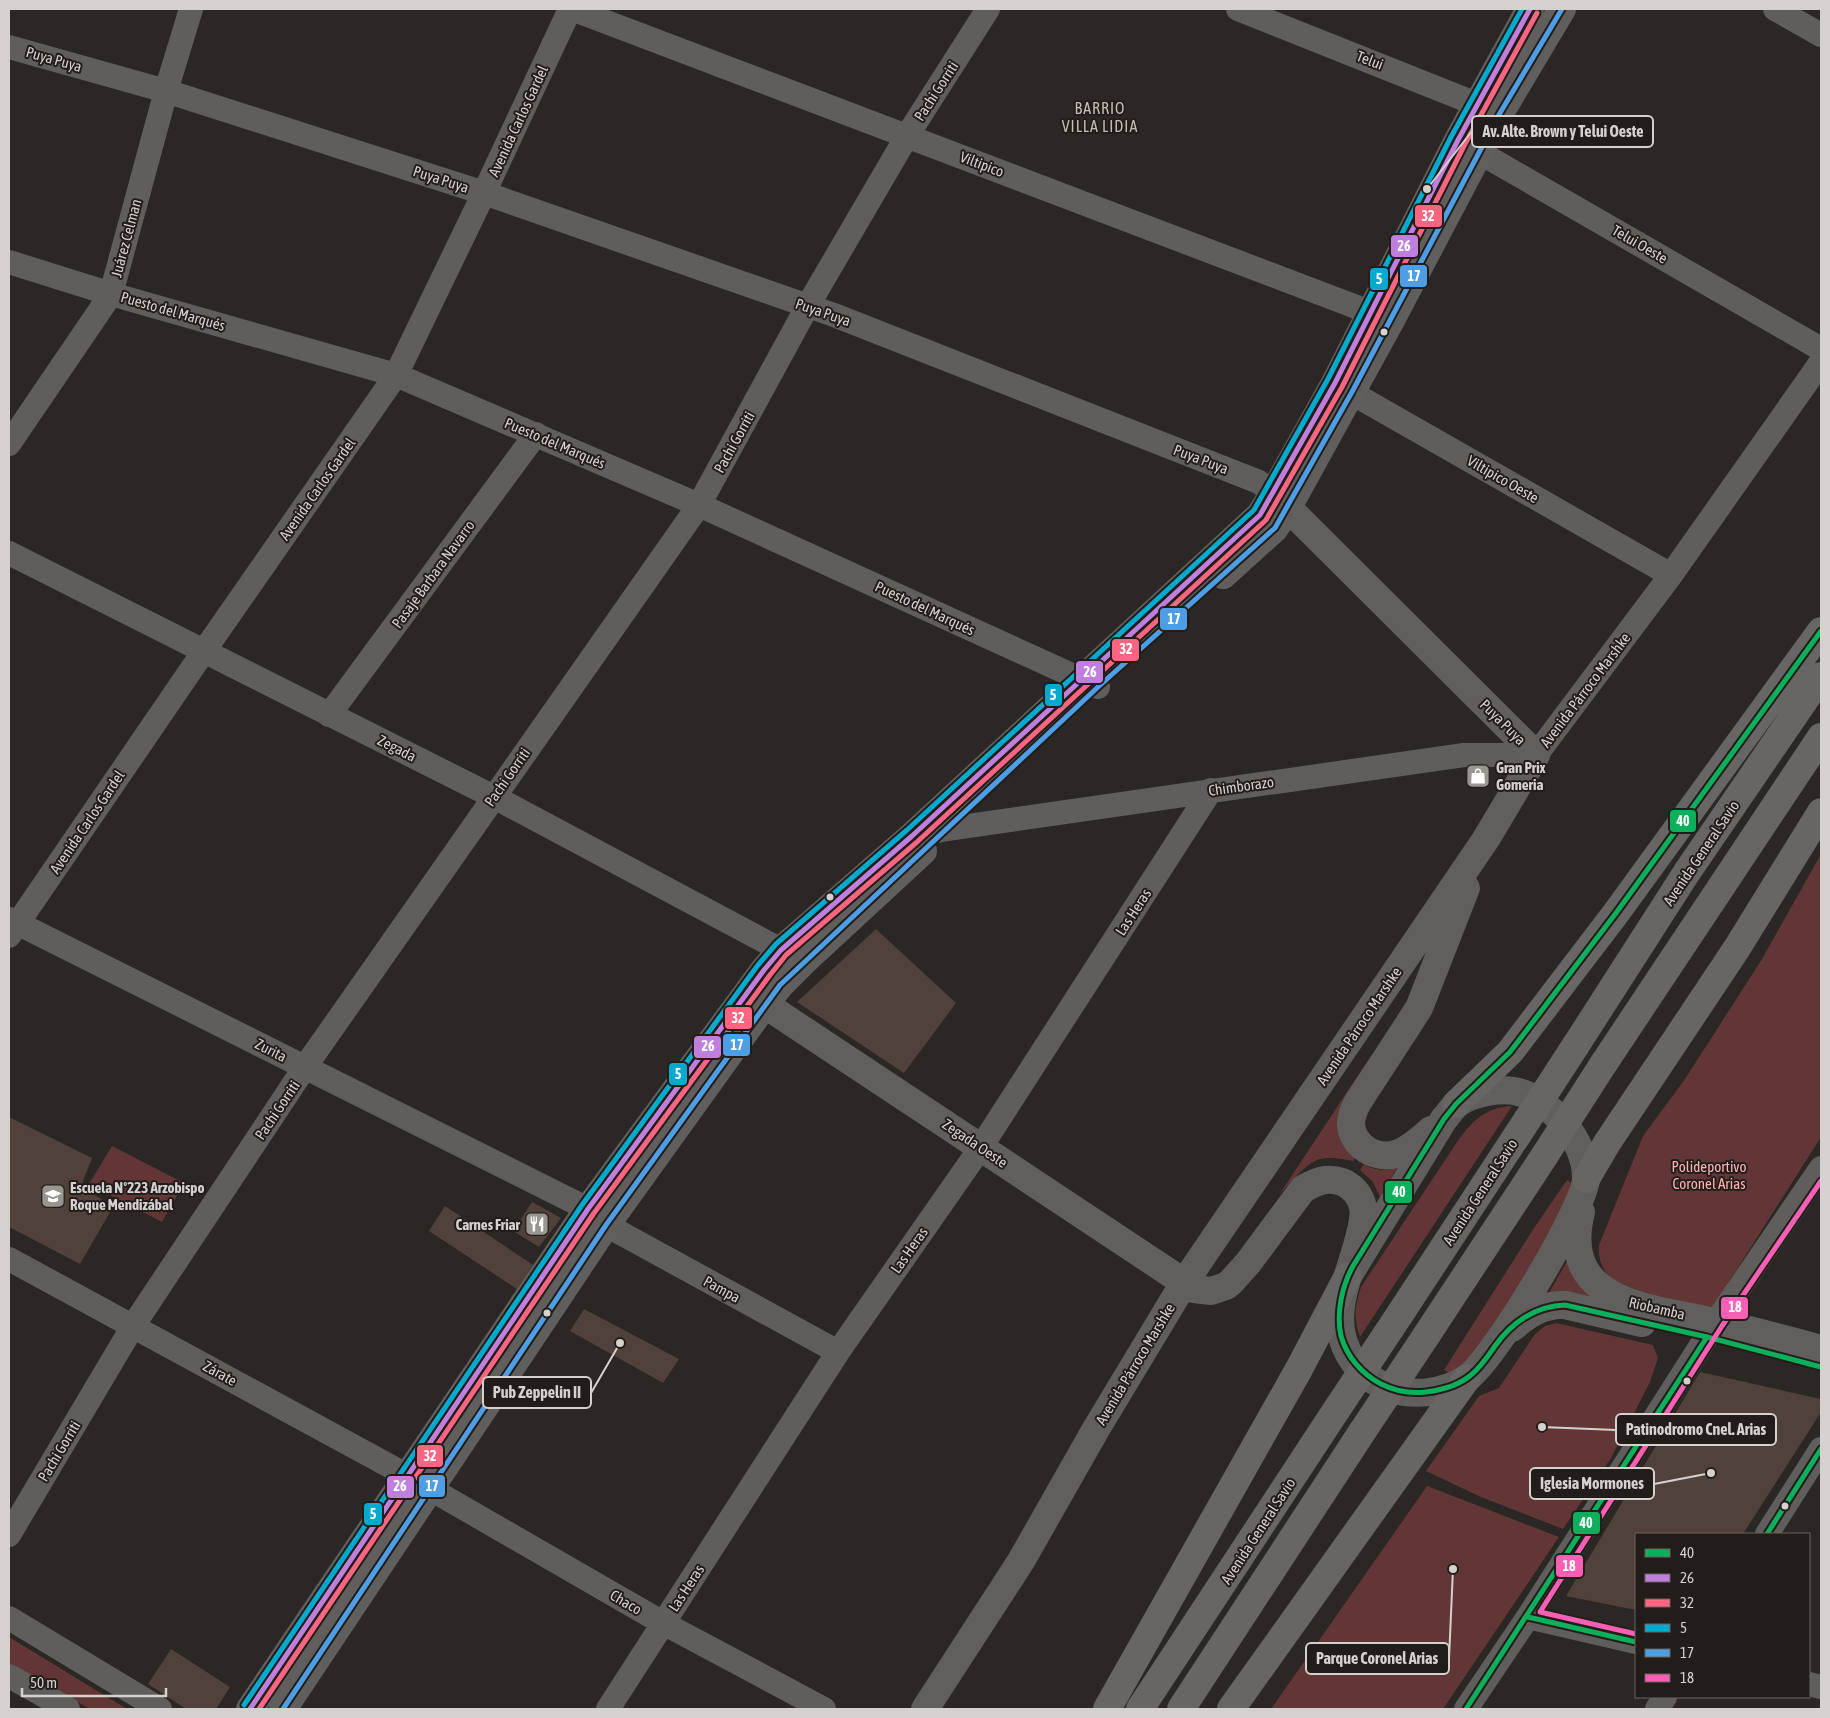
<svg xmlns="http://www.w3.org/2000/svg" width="1830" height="1718" font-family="'Asap Condensed',sans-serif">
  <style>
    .green { fill: #623636 }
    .building { fill: #50413a }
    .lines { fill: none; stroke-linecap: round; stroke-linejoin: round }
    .minor { stroke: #605e5d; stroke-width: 24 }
    .major { stroke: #615f5d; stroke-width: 28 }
    .highway { stroke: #676664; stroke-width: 28 }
    .highway-bridge { stroke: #676664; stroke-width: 28 }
    .bus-1-casing { stroke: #221d19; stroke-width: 9 }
    .bus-2-casing { stroke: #221d19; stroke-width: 9 }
    .bus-3-casing { stroke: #221d19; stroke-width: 9 }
    .bus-4-casing { stroke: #221d19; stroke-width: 9 }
    .bus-5-casing { stroke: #221d19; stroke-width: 9 }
    .bus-6-casing { stroke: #221d19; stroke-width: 9 }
    .bus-1 { stroke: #0daf5c; stroke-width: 5 }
    .bus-2 { stroke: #c07fdc; stroke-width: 5 }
    .bus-3 { stroke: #fa6682; stroke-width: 5 }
    .bus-4 { stroke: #00a9ce; stroke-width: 5 }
    .bus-5 { stroke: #4d9ee5; stroke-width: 5 }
    .bus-6 { stroke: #f860b3; stroke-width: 5 }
    .bus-dot { fill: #d5d1ce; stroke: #221d19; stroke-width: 2 }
    .labels { text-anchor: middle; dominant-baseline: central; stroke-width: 4; stroke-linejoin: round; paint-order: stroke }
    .street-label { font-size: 15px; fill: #d5d1ce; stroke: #221d19 }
    .poi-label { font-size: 15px; font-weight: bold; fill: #d5d1ce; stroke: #221d19; text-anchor: start }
    .park-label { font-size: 15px; fill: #fdb4b3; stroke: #221d19 }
    .neighbourhood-label { font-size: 16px; letter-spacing: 1px; fill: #c5beb7; stroke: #221d19 }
    .leader { fill: none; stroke: #d5d1ce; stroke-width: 2 }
    .callout-dot { fill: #d5d1ce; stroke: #221d19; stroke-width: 2 }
    .callout { fill: #221d19; stroke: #d5d1ce; stroke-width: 2 }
    .callout-label { font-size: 16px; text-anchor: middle; font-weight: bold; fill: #d5d1ce }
    .line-badge { stroke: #221d19; stroke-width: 2 }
    .badge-label { font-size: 14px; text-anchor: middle; font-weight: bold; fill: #fff }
  </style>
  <rect width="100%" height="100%" fill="#2a2724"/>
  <path class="green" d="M1821,854V1137L1711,1310C1688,1303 1627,1291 1610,1277C1601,1269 1598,1256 1599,1245L1643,1136L1685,1079L1762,959Z
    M1368,1060L1348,1097L1345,1146L1350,1154L1355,1158L1353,1161C1343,1159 1327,1156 1317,1160C1303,1166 1290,1184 1279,1195Z
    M1512,1106L1360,1337C1353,1317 1355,1307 1361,1287L1455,1145C1471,1122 1483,1108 1512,1106Z
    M112,1146L184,1183L162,1222L89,1184Z
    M1364,1164C1375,1171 1384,1171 1397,1168L1380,1197L1373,1182L1360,1170Z
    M1567,1180L1571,1183L1561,1221L1481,1348L1452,1374L1444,1370L1534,1228Z
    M1569,1258L1608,1305L1547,1296Z
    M1556,1323L1653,1345L1658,1358L1650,1382L1611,1458L1563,1529L1481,1497L1426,1471L1479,1396L1499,1388L1535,1334L1545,1326Z
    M1427,1486L1559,1537L1443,1709H1271Z
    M9,1637L127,1709H90L9,1663Z"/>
  <path class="building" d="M876,929L956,1003L904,1073L797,1002Z
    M9,1117L92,1158L81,1186L113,1207L80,1264L9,1227Z
    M532,1202L561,1218L539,1247L513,1231Z
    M445,1206L533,1265L517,1289L429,1231Z
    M584,1309L679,1359L663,1383L570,1331Z
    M1700,1372L1821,1399V1412L1743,1534H1636V1610L1566,1596Z
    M171,1649L230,1687L216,1709H186L148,1684Z"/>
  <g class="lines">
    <path class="minor" d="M572,9L1388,319
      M1238,9L1494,111
      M1775,9L1821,35
      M9,47L166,91L484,193L834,315L1259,482L1273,494
      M1463,143L1821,349
      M9,262L111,294L396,375L699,505L1098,687
      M1336,384L1671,575
      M9,444L111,294L166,91L191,9
      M9,553L494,797L796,958
      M329,715L536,434
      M912,836L947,829L1464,755H1536L1671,575L1821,362
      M9,919L588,1209L606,1225L838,1352
      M9,936L204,651L396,375L484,193L570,9
      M9,1259L408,1476L663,1623L824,1709
      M1767,1534L1821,1449
      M9,1535L133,1326L305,1067L699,505L807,307L907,136L988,9
      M1528,1617L1636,1642
      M9,1618L160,1709
      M9,1676L68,1709
      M1809,1684L1821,1687
      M608,1709L838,1352L981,1147L1211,790
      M1466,1709L1528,1617L1716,1322L1821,1168
      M1657,1709L1665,1697"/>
    <path class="major" d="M1223,575L1275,528L1288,507L1391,320L1500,113L1562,9
      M749,994L1194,1289L1211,1291L1226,1286L1231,1282L1248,1263L1303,1189C1310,1185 1317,1181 1325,1180C1348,1177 1367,1197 1363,1220C1356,1267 1321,1317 1354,1362C1362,1373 1375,1383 1389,1388C1414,1397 1443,1393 1466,1379C1492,1363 1586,1207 1586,1178C1586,1141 1550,1098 1514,1091C1502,1089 1490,1091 1479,1094C1471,1096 1463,1099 1457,1104C1452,1108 1448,1115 1444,1119L1348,1276
      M1431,1130C1421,1139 1409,1150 1396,1154C1376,1160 1352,1146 1351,1124C1351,1116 1354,1109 1358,1102L1419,1008L1466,888
      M1581,1212C1558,1304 1650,1307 1714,1322C1750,1330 1785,1339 1821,1349
      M1512,1328C1528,1314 1543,1304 1565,1305L1642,1323
      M250,1709L588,1209L764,970L781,950L912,836L1260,515L1273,494L1335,383L1458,140L1530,9
      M283,1709L606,1225L765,1004L780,985L803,962L923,851
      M925,1709L1021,1561L1096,1429L1184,1283L1486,839L1536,755L1275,495"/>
    <path class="highway" d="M1576,1045L1687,872L1821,676
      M1604,1063L1821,737
      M1456,1104L1510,1052L1616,913L1821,631
      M1586,1179L1607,1143L1737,948L1821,812
      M1400,1314L1518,1134
      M1426,1336L1545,1155
      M1107,1709L1299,1369L1348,1276
      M1140,1709L1337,1409
      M1181,1709L1362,1432
      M1231,1709L1467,1378"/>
    <path class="highway-bridge" d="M1518,1134L1576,1045
      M1545,1155L1604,1063
      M1337,1409L1400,1314
      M1362,1432L1426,1336"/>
    <g class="bus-1-casing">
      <path id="bus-1" d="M1821,631L1616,913L1510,1052L1456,1104L1444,1119L1353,1266C1342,1286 1336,1313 1341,1336C1347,1357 1362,1374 1381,1384C1395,1391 1410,1394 1426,1392C1442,1390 1458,1386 1471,1375C1481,1367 1488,1356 1495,1346C1512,1322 1536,1306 1565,1305L1707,1337L1821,1367
        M1767,1534L1821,1449
        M1528,1617L1636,1642
        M1466,1709L1707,1337"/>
    </g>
    <g class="bus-2-casing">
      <path id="bus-2" d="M250,1709L588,1209L764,970L781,950L912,836L1260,515L1335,383L1458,140L1530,9"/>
    </g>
    <g class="bus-3-casing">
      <path id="bus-3" d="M259,1709L594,1213L770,975L786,955L917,842L1266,520L1342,387L1465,144L1537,13"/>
    </g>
    <g class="bus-4-casing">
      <path id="bus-4" d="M244,1705L582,1205L758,965L776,944L907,830L1254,510L1328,379L1451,137L1522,9"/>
    </g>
    <g class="bus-5-casing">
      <path id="bus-5" d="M283,1709L606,1225L780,985L1098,687L1275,528L1352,392L1500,113L1562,9"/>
    </g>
    <g class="bus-6-casing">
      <path id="bus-6" d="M1636,1634L1540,1612L1722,1326L1821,1181"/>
    </g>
    <use href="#bus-1" class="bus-1"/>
    <use href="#bus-2" class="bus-2"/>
    <use href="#bus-3" class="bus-3"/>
    <use href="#bus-4" class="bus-4"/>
    <use href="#bus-5" class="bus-5"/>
    <use href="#bus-6" class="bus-6"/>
  </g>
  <defs>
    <g id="shop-square" transform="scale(1.25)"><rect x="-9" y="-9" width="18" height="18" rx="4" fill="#999692" stroke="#221d19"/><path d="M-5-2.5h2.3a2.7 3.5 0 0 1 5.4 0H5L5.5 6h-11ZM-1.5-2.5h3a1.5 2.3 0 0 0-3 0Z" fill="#fff"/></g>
    <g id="school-square" transform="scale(1.25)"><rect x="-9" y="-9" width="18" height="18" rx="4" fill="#999692" stroke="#221d19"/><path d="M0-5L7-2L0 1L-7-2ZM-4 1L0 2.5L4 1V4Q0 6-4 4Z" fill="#fff"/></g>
    <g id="restaurant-square" transform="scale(1.25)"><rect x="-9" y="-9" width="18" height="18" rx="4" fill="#999692" stroke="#221d19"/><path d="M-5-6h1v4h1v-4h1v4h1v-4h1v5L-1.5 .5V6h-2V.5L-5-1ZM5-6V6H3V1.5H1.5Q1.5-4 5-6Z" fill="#fff"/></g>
  </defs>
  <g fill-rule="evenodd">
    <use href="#shop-square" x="1478" y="776"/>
    <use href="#school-square" x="53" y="1196"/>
    <use href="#restaurant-square" x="537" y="1224"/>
  </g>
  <g class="bus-dot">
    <circle cx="1384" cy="332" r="4.5"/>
    <circle cx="830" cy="897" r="4.5"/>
    <circle cx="547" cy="1313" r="4.5"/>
    <circle cx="1687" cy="1381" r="4.5"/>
    <circle cx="1785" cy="1506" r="4.5"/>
  </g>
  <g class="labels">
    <g class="street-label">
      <text transform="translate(54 59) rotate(16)">Puya Puya</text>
      <text transform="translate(1370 60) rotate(21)">Telui</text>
      <text transform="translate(936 91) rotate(-57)">Pachi Gorriti</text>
      <text transform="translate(518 121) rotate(-65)">Avenida Carlos Gardel</text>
      <text transform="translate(982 164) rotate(21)">Viltipico</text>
      <text transform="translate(441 179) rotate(18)">Puya Puya</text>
      <text transform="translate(126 238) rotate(-75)">Juárez Celman</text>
      <text transform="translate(1640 244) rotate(30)">Telui Oeste</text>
      <text transform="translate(173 311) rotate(16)">Puesto del Marqués</text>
      <text transform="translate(823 312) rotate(19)">Puya Puya</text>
      <text transform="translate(734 442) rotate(-61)">Pachi Gorriti</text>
      <text transform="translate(555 443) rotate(23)">Puesto del Marqués</text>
      <text transform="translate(1201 459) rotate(21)">Puya Puya</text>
      <text transform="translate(1503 479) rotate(30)">Viltipico Oeste</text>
      <text transform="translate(317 489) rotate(-55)">Avenida Carlos Gardel</text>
      <text transform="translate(433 574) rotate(-54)">Pasaje Barbara Navarro</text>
      <text transform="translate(925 608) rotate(25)">Puesto del Marqués</text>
      <text transform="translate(1585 690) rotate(-53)">Avenida Párroco Marshke</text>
      <text transform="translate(1503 722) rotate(45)">Puya Puya</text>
      <text transform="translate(397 748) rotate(27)">Zegada</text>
      <text transform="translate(507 777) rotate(-55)">Pachi Gorriti</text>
      <text transform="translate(1241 786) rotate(-8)">Chimborazo</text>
      <text transform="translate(87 822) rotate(-56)">Avenida Carlos Gardel</text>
      <text transform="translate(1701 853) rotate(-56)">Avenida General Savio</text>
      <text transform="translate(1133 912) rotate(-57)">Las Heras</text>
      <text transform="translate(1359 1026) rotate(-56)">Avenida Párroco Marshke</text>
      <text transform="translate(271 1050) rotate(27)">Zurita</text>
      <text transform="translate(277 1110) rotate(-56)">Pachi Gorriti</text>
      <text transform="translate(975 1143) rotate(34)">Zegada Oeste</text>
      <text transform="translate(1480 1192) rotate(-57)">Avenida General Savio</text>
      <text transform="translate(909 1250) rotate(-55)">Las Heras</text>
      <text transform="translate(722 1289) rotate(29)">Pampa</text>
      <text transform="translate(1657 1308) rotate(13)">Riobamba</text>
      <text transform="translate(1135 1364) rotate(-59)">Avenida Párroco Marshke</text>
      <text transform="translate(220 1373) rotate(29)">Zárate</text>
      <text transform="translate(59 1451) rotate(-59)">Pachi Gorriti</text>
      <text transform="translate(1258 1531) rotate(-57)">Avenida General Savio</text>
      <text transform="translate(686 1588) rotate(-57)">Las Heras</text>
      <text transform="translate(626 1602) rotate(30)">Chaco</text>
    </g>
    <g class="poi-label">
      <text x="1496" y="767">Gran Prix<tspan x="1496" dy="17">Gomeria</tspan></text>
      <text x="70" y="1187">Escuela Nº223 Arzobispo<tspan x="70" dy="17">Roque Mendizábal</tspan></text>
      <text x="520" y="1224" text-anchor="end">Carnes Friar</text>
    </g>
    <g class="park-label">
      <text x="1709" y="1166">Polideportivo<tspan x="1709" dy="17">Coronel Arias</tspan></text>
    </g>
    <g class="neighbourhood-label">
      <text x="1100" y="108">BARRIO<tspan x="1100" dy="18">VILLA LIDIA</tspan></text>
    </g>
  </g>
  <path class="leader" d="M1427 189L1472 131M620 1343L591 1393M1542 1427L1616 1430M1711 1473L1654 1484M1453 1569L1449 1659"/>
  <g class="callout-dot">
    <circle cx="1427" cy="189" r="5"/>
    <circle cx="620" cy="1343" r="5"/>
    <circle cx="1542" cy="1427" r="5"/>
    <circle cx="1711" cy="1473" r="5"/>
    <circle cx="1453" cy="1569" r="5"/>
  </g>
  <g class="callout">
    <rect x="1472" y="116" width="181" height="31" rx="5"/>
    <rect x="483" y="1377" width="108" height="31" rx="5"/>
    <rect x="1616" y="1414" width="160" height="31" rx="5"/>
    <rect x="1530" y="1468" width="124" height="31" rx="5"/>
    <rect x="1306" y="1643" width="143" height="31" rx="5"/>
  </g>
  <g class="callout-label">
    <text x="1563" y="137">Av. Alte. Brown y Telui Oeste</text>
    <text x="537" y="1398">Pub Zeppelin II</text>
    <text x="1696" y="1435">Patinodromo Cnel. Arias</text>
    <text x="1592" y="1489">Iglesia Mormones</text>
    <text x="1377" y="1664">Parque Coronel Arias</text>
  </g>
  <g class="line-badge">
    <rect x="1414" y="204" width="29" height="24" rx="5" fill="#fa6682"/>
    <rect x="1390" y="234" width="29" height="24" rx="5" fill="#c07fdc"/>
    <rect x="1399" y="264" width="29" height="24" rx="5" fill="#4d9ee5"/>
    <rect x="1369" y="267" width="20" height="24" rx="5" fill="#00a9ce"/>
    <rect x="1159" y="607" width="29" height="24" rx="5" fill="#4d9ee5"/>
    <rect x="1111" y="638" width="29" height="24" rx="5" fill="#fa6682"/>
    <rect x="1075" y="660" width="29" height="24" rx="5" fill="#c07fdc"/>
    <rect x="1044" y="683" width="19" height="24" rx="5" fill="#00a9ce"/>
    <rect x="1669" y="809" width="28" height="24" rx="5" fill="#0daf5c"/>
    <rect x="724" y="1006" width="29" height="24" rx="5" fill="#fa6682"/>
    <rect x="722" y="1033" width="29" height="24" rx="5" fill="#4d9ee5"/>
    <rect x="693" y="1035" width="29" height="24" rx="5" fill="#c07fdc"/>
    <rect x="668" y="1062" width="20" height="24" rx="5" fill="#00a9ce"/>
    <rect x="1384" y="1180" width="29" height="24" rx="5" fill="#0daf5c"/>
    <rect x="1720" y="1296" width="29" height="24" rx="5" fill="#f860b3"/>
    <rect x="416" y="1444" width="28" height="24" rx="5" fill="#fa6682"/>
    <rect x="418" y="1474" width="28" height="24" rx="5" fill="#4d9ee5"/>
    <rect x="386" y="1475" width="29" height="24" rx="5" fill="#c07fdc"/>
    <rect x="363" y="1502" width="20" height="24" rx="5" fill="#00a9ce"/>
    <rect x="1572" y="1511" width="29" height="24" rx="5" fill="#0daf5c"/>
    <rect x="1555" y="1554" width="29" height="24" rx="5" fill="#f860b3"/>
  </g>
  <g class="badge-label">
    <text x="1428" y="221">32</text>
    <text x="1404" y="251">26</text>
    <text x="1414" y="281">17</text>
    <text x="1379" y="284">5</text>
    <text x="1174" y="624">17</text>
    <text x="1126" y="654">32</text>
    <text x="1090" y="677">26</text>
    <text x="1053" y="700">5</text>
    <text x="1683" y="826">40</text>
    <text x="738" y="1023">32</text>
    <text x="737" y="1050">17</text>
    <text x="708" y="1051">26</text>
    <text x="678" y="1079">5</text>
    <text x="1399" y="1197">40</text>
    <text x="1735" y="1312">18</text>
    <text x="430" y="1461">32</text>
    <text x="432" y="1491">17</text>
    <text x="400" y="1491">26</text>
    <text x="373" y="1519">5</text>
    <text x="1586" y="1528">40</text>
    <text x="1569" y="1571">18</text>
  </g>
  <rect width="1830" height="1718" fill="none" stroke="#d5d1ce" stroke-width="20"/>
  <rect x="1635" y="1533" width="175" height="165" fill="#221d19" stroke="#6a6561"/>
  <rect x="1645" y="1549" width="25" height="8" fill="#0daf5c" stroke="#6a6561"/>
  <text x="1680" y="1558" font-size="15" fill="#d5d1ce">40</text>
  <rect x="1645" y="1574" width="25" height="8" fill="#c07fdc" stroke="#6a6561"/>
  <text x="1680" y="1583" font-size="15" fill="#d5d1ce">26</text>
  <rect x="1645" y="1599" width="25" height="8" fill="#fa6682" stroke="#6a6561"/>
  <text x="1680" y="1608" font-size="15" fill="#d5d1ce">32</text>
  <rect x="1645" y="1624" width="25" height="8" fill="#00a9ce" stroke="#6a6561"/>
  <text x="1680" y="1633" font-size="15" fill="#d5d1ce">5</text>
  <rect x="1645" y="1649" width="25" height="8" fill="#4d9ee5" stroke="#6a6561"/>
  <text x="1680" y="1658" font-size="15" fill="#d5d1ce">17</text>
  <rect x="1645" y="1674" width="25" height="8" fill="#f860b3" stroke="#6a6561"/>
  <text x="1680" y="1683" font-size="15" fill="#d5d1ce">18</text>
  <path d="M22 1688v8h144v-8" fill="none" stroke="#d5d1ce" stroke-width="2.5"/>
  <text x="30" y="1688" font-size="15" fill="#d5d1ce" stroke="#221d19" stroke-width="4" paint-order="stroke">50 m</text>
</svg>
